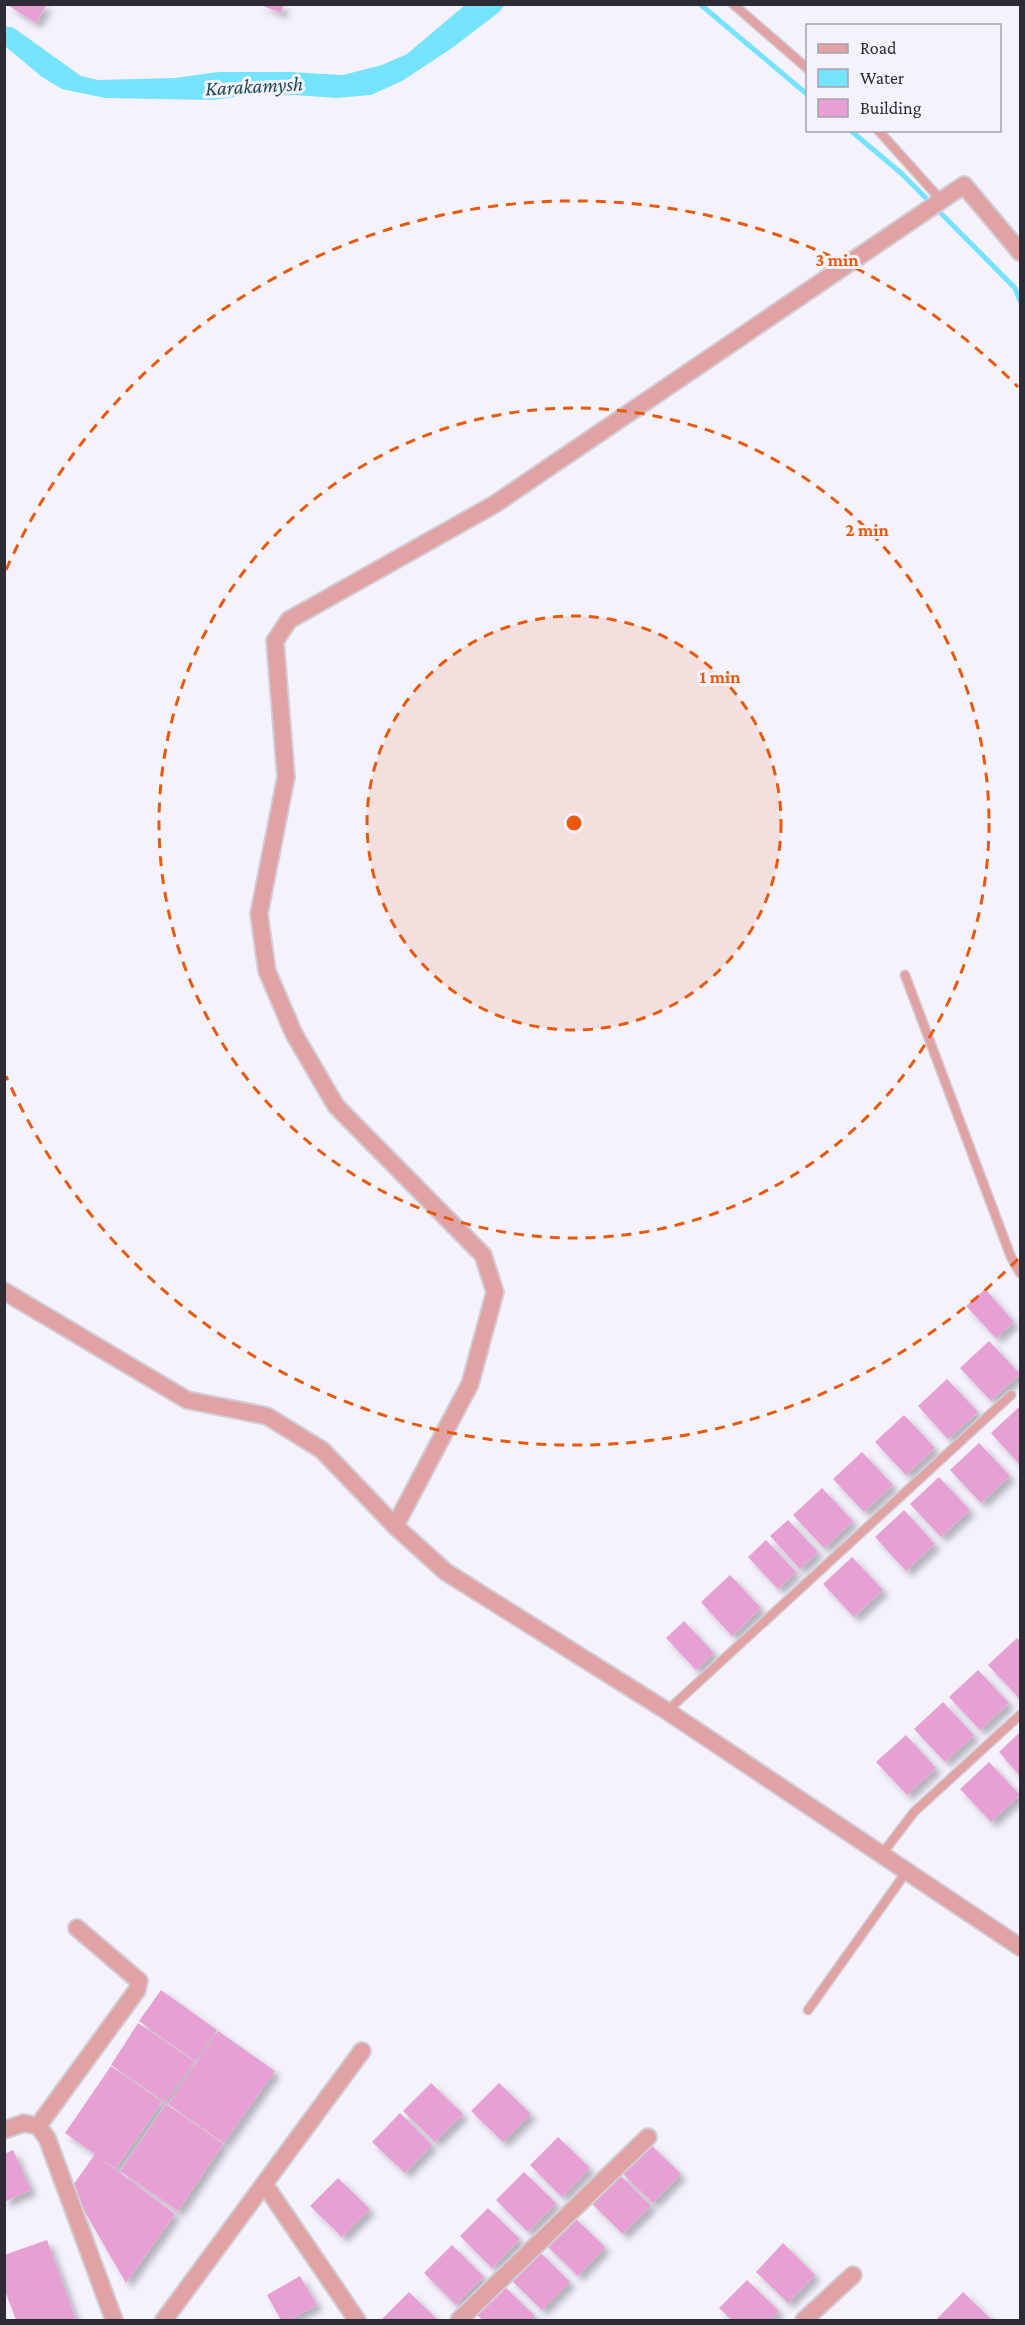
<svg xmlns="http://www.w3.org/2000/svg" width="1025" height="2325" font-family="'Crimson Pro',serif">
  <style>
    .water { fill: #75e3fd }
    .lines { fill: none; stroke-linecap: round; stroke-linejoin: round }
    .stream { stroke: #75e3fd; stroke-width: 5 }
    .building { fill: #e7a0d3; filter: url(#shadow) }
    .lane-casing { stroke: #d1ced8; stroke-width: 11 }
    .street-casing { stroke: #d1ced8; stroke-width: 20 }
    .lane { stroke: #e1a2a4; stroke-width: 8 }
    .street { stroke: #e1a2a4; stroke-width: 16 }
    .ring { fill: none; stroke: #e8590c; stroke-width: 3; stroke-dasharray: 10 8 }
    .labels { text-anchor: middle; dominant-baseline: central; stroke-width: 6; stroke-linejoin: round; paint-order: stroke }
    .water-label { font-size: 21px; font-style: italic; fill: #1a4b56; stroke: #f5f2fc }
    .centre { fill: #e8590c; stroke: #f5f2fc; stroke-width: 3 }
    .ring-label { font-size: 18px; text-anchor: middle; font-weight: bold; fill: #e8590c; stroke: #f5f2fc; stroke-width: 6; stroke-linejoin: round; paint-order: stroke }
  </style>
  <defs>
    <filter id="shadow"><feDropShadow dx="5.5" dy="5.5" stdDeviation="3" flood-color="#0004"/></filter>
  </defs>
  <rect width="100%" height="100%" fill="#f5f2fc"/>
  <path class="water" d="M465,5H505L498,13L452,48L402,81L371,95L336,98L295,95H249L213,100L105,98L62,89L42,77L5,46V26L14,28L81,76L98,80L175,78L218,72H290L343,75L382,65L407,54Z"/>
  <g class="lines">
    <path class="stream" d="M700,4L808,95
      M850,130L901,173L1015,288L1020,301"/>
  </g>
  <path class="building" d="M6,4H47L36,23Z
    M258,4H284L281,13Z
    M985,1289L1014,1322L996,1338L966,1306Z
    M989,1341L1020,1374L991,1401L960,1368Z
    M947,1379L978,1412L948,1439L918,1406Z
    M1020,1406V1465L991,1433Z
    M904,1415L935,1448L906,1475L875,1442Z
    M979,1443L1010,1476L981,1503L950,1470Z
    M862,1452L893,1485L864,1512L833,1479Z
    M939,1477L970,1510L941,1537L910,1504Z
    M822,1488L853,1521L824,1548L793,1515Z
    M904,1510L935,1544L906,1571L875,1537Z
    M788,1520L818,1552L800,1569L770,1536Z
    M766,1540L796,1572L778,1589L748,1557Z
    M852,1557L883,1590L854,1617L823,1584Z
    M730,1575L761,1608L732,1636L701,1602Z
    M684,1621L714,1653L696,1670L666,1638Z
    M1017,1638L1020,1641V1696L1019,1698L988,1665Z
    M978,1670L1009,1703L980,1730L949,1697Z
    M943,1702L974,1735L945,1762L914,1729Z
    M1020,1732V1776L999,1752Z
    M906,1735L936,1768L907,1795L876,1762Z
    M989,1762L1020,1795L991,1822L960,1789Z
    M161,1990L217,2030L195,2061L139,2021Z
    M138,2023L195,2062L165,2102L111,2065Z
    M218,2031L275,2071L224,2143L168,2104Z
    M111,2066L162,2102L116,2168L100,2158L175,2214L126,2283L71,2188L95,2154L65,2133Z
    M431,2083L463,2114L435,2142L403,2111Z
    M499,2083L531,2114L503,2142L471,2111Z
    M166,2104L223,2144L178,2211L120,2171Z
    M400,2113L432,2145L405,2173L372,2142Z
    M558,2137L590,2168L562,2197L530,2165Z
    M649,2143L681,2174L653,2203L621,2172Z
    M13,2150L31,2190L4,2202V2154Z
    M524,2172L556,2203L528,2232L496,2200Z
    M619,2174L651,2206L623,2234L591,2203Z
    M338,2178L370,2209L342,2237L310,2206Z
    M488,2208L520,2239L492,2268L460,2236Z
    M573,2216L605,2247L578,2276L545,2244Z
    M47,2240L76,2320H16L4,2288V2255Z
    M783,2243L815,2275L788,2303L756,2272Z
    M452,2245L484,2277L456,2305L424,2273Z
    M538,2250L570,2282L542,2310L510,2279Z
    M300,2276L317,2305L289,2320H281L267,2295Z
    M747,2280L779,2311L770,2320H732L719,2308Z
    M503,2285L535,2316L531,2320H483L476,2314Z
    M409,2292L438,2320H381Z
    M963,2292L992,2320H936Z"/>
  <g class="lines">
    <g class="lane-casing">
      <path id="lane" d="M733,4L808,69
        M878,130L941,200
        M905,975L1011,1257L1020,1273
        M667,1711L1011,1395
        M882,1854L914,1812L1020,1715
        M808,2010L907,1871"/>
    </g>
    <g class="street-casing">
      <path id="street" d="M4,1291L187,1400L267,1416L322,1450L395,1526L446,1572L667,1711L1020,1947
        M395,1526L470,1384L495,1292L483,1255L336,1106L294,1034L267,971L259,914L286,777L275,641L289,620L495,504L964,185L1020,252
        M38,2126L137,1990L139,1981L77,1928
        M4,2130L24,2123L38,2126L47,2138L114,2320
        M265,2185L357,2320
        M164,2320L362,2051
        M459,2320L648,2137
        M804,2320L853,2275"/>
    </g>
    <use href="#lane" class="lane"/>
    <use href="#street" class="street"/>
  </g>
  <circle cx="574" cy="823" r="207" fill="#e8590c" fill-opacity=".12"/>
  <g class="ring">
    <circle cx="574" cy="823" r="207"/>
    <circle cx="574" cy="823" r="415"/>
    <path d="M1018 1259A622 622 0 0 1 6 1076M6 570A622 622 0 0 1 1018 387"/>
  </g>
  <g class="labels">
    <g class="water-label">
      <text transform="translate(254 86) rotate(-3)">Karakamysh</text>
    </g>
  </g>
  <circle cx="574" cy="823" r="9" class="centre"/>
  <g class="ring-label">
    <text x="837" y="266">3 min</text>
    <text x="867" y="536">2 min</text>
    <text x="720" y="683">1 min</text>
  </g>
  <rect width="1025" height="2325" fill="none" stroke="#2e2b34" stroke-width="12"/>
  <rect x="806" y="24" width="195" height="108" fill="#f5f2fc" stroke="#a5a2ac" stroke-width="1.5"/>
  <rect x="818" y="44" width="30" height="9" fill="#e1a2a4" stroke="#a5a2ac" stroke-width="1.5"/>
  <text x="860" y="54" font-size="18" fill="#2e2b34">Road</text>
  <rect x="818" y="69" width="30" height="18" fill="#75e3fd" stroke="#a5a2ac" stroke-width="1.5"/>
  <text x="860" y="84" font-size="18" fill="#2e2b34">Water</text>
  <rect x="818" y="99" width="30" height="18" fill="#e7a0d3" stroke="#a5a2ac" stroke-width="1.5"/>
  <text x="860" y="114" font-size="18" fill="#2e2b34">Building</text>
</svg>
